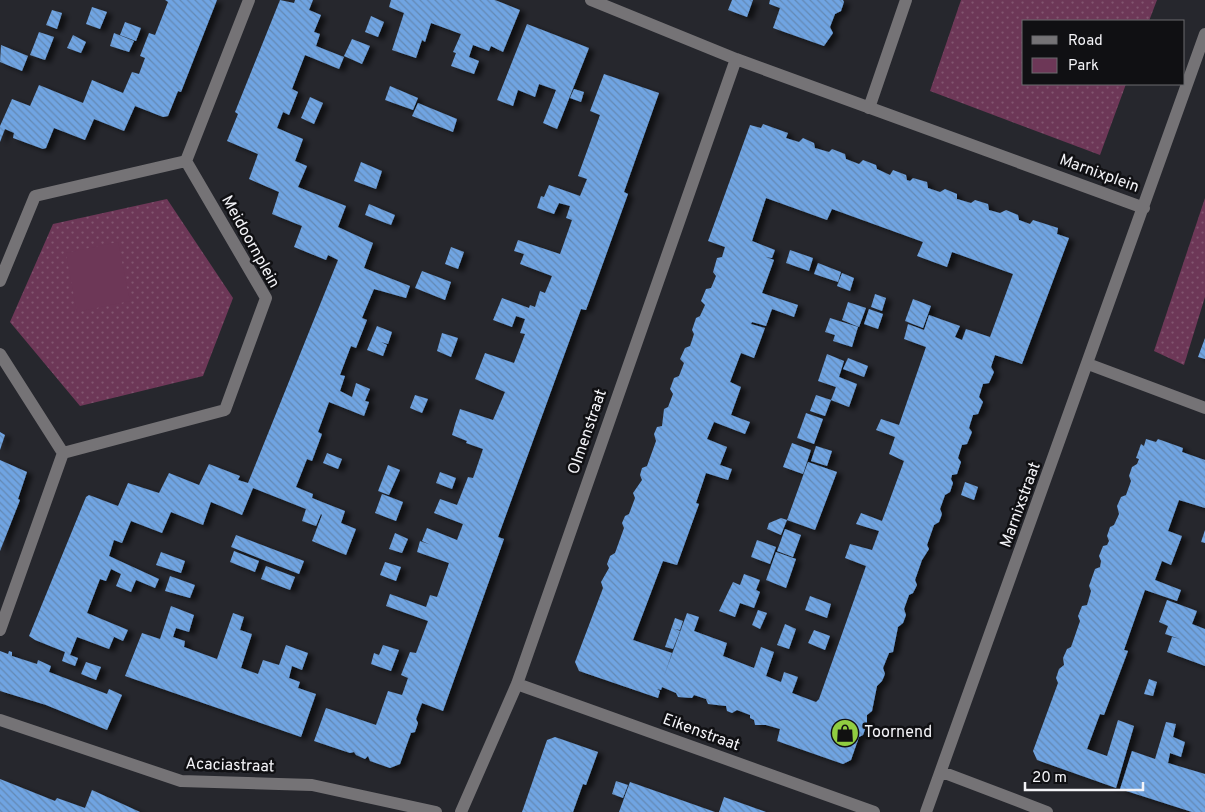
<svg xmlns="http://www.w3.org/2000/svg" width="1205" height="812" font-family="Overpass,sans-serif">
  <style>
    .grass { fill: url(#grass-dots) }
    .park { fill: #6d3757 }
    .building { fill: url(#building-back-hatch); fill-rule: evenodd; filter: url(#shadow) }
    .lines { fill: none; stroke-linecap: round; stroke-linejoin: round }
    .minor { stroke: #757376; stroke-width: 12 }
    .labels { text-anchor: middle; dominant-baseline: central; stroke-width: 5; stroke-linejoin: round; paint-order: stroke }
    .street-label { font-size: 16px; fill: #f4f4f8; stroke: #101013 }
    .poi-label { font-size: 16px; fill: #f4f4f8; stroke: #101013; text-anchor: start }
  </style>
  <defs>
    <pattern id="grass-dots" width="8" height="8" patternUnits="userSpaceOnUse" patternTransform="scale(1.25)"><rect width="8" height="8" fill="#6d3757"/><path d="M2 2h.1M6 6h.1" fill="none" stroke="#825570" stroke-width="1.8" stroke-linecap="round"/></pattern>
    <pattern id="building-back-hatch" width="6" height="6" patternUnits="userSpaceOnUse" patternTransform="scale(1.25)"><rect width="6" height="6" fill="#6fa4e2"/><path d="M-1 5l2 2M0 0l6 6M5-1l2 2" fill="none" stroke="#6489b4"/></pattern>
    <filter id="shadow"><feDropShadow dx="5.5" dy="3" stdDeviation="2.5" flood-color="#0009"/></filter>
  </defs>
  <rect width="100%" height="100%" fill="#26272d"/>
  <path class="grass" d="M961,0H1157L1149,21H1024V84H1126L1100,155L930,91Z
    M1205,198V297L1184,365L1154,351Z
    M167,199L233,298L203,376L80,406L10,322L53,224Z"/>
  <path class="park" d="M118,242L130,301L77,312L66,253Z"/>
  <path class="building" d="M165,0H217L181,92L178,91L168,116L163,117L135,106L124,131L94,119L85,140L54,128L46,148L43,149L13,138L14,133L5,129L0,142V126L12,99L30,106L39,85L83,103L92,80L123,93L132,72L139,74L145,58L140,56L149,33L155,35L168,2Z
    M280,0L294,3L295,0H313L309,10L321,15L314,32L320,34L316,46L344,57L339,69L305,55L292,89L298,92L289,115L283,112L277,128L303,139L295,161L307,166L298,187L346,206L338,227L373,243L364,268L410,286L406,298L374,289L362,318L367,320L356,348L351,346L340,375L345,376L340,391L352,397L356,383L370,389L365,401L369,402L364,416L329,402L318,432L322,434L312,461L307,459L296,487L313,494L312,498L345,511L341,523L356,529L346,555L312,541L322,515L321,514L316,526L302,521L306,509L253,488L242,515L211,502L203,525L171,512L162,533L131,521L122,543L114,540L109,556L159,579L155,588L136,580L131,592L116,586L121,574L111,569L106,581L100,579L87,613L128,630L123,641L108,634L114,637L109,649L77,637L70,655L78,658L75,666L62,661L65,652L35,640L29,636L86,497L89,495L118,506L128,483L159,493L169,473L199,485L209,464L240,476L238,480L248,483L338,260L328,255L326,260L294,247L302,226L272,214L279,192L249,179L258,154L227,141L238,114L235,112Z
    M391,0H495L520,10L503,52L491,46L489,51L473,45L469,57L479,61L474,74L451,66L456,53L453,52L461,34L431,23L425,42L422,40L416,58L392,50L404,13L389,7Z
    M732,0H753L747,17L728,10Z
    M770,0H843L844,2L841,11L835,14L830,27L833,33L824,46L773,28L780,8L769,4Z
    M92,7L107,12L100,29L86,24Z
    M52,10L62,13L57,29L46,25Z
    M371,16L384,22L378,37L365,32Z
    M125,22L141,28L136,41L120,35Z
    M527,24L589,48L557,129L543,123L556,90L539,84L535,97L518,90L513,106L497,100Z
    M39,32L54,37L45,60L30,55Z
    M114,33L134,41L129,52L110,46Z
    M73,35L86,42L81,53L67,48Z
    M352,39L370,46L362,64L344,56Z
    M1,45L28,56L22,71L0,62Z
    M604,74L659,93L624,192L628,194L597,280L586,310L581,309L498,537L504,539L443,711L422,703L416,719L418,723L415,732L411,733L400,764L390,768L370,761L368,756L365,759L356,755L354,752L350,753L314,741L326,708L376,725L388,691L402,695L408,678L401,675L410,652L416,653L428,621L386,606L390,594L426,607L430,595L437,597L449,563L417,552L420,541L431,545L422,541L427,528L457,540L463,524L434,513L440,499L457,505L468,477L473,478L483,449L466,443L467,441L452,435L455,424L460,409L493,420L505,392L475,379L485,353L514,363L525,334L520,333L525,319L516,316L512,327L493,320L502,298L529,308L530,305L535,307L540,291L545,293L552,276L520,264L524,254L514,251L518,240L560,254L572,220L566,218L570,206L559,203L554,214L537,208L541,196L544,197L549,185L580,196L587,179L578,176L600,115L590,111Z
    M390,86L418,98L413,110L385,100Z
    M574,89L584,92L581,102L570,98Z
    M310,97L323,103L314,124L301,118Z
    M418,103L457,119L453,132L412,116Z
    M763,124L788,133L786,138L799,142L803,138L814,143L815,148L829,152L832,149L845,154L846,159L859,164L863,160L876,165L877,169L890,175L893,170L906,175L907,180L910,181L913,178L927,182L928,188L940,192L945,189L957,194V199L971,203L975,200L988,204L989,210L1000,213L1006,210L1018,215L1019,220L1030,224L1033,220L1058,228L1057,234L1069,238L1022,364L995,355L991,367L994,372L989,383L983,384L979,397L983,402L978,414L973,415L969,428L972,432L967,444L962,445L958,458L961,462L957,474L952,475L951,479L953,483L950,492L945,495L940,509L942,514L939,522L934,525L927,545L929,549L922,560L915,580L917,585L913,593L909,595L904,609L906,615L903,623L898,627L893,652L889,653L883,668L885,674L882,681L877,686L872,711L867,715V724L863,735L859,737L851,760L843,764L777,741L780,729L766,725H755L754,720L750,718V715L737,710L732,713L727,711L726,706L708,704L706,699L694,695L692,698L678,697L676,693L662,687L661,690L657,689L660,691L658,698L579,671L575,662L603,588L601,582L609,568L607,564L610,556L615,553L624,528L622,523L625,516L629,514L635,498L633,493L642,480L640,475L642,468L647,466L656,441L654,434L657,427L662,426L664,409L668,407L673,394L670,389L674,378L679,376L684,363L680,359L685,348L690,346L694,334L692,330L696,318L700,316L705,305L701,301L706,289L711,288L716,276L713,272L717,258L722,257L725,247L708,241L750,125L761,128ZM766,198L827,220L832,209L923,242L917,256L947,267L952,252L1013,274L990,337L966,329L962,340L955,337L960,326L929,315L924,330L908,324L904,339L926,347L899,425L881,419L876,430L895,437L889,454L904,461L882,521L861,513L856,524L879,531L872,550L850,544L845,558L866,566L819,699L816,702L792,693L798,677L784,672L781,682L766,676L774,652L761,647L754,668L723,656L727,643L694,631L699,617L687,613L664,676L672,653L633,640L663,561L677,565L699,504L696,503L706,473L728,480L732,469L720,465L727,447L707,439L714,422L745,434L750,422L731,415L741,387L730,382L741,353L754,358L765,328L751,324L752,322L766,326L772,309L794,317L798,305L762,293L774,260L766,257L772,258L775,250L752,241Z
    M361,162L382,171L376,189L354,181Z
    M369,204L395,215L391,225L365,215Z
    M451,247L464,252L458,269L445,264Z
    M790,250L813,258L809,271L786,263Z
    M818,263L841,272L838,282L814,274Z
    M422,271L451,282L445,300L415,288Z
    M842,273L854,278L850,291L837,286Z
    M875,294L886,298L882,311L871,307Z
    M913,299L931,306L923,328L905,321Z
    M848,302L866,308L859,327L842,320Z
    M869,309L883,314L878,329L864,324Z
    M830,318L858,327L852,347L833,341L835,335L825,332Z
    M377,326L392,332L388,344L381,342L387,345L383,356L367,350Z
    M442,333L458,338L451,357L437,351Z
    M1205,338V359L1198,357Z
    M827,354L844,361L839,377L857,384L849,407L831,400L836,387L818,381Z
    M848,358L868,366L864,377L843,369Z
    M415,395L428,399L422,413L410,408Z
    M816,395L831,400L825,416L810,411Z
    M806,413L823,419L814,444L797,438Z
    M0,432L5,435L0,450Z
    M1146,439L1156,442L1158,439L1183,448L1182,452L1205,460V508L1179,500L1168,531L1182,536L1171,565L1162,561L1155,580L1181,590L1177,601L1145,590L1124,650L1128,651L1104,715L1100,714L1087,749L1107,756L1118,720L1134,726L1116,788L1037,760L1033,751L1058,683L1056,678L1059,669L1064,665L1063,658L1067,649L1071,647L1080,621L1078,616L1082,606L1087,605L1091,591L1089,586L1095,569L1100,567L1101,561L1099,556L1103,546L1107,545L1109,541L1107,536L1110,527L1114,525L1119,514L1117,506L1121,497L1126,495L1131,481L1129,476L1132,467L1137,464L1139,459L1136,458L1141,444L1144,446Z
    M792,443L811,450L803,474L783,467Z
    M816,446L832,451L827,466L811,461Z
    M327,453L342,459L338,469L323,463Z
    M0,460L27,472L18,499L20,500L0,551Z
    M808,462L837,472L815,530L787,520L781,535L767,529L769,523L781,518L787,520Z
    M388,465L400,470L389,495L378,491Z
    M440,472L456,478L452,489L436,483Z
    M965,482L978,487L974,500L961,495Z
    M382,494L403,502L396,521L375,513Z
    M785,529L801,535L793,557L777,551Z
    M1205,530V543L1201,542Z
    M395,533L408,539L402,553L389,549Z
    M236,535L304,561L299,574L231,547Z
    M757,540L776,547L770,564L751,557Z
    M234,551L259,561L255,572L230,562Z
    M161,552L185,561L181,573L156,565Z
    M776,552L796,559L786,588L766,580Z
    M385,562L401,567L396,581L380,575Z
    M266,566L295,577L290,590L261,579Z
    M744,574L760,580L756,590L760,592L754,608L740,603L735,617L719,611L733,582L740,585Z
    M170,576L195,585L190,598L165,591Z
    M810,596L831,604L827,618L805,610Z
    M1167,600L1197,611L1192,624L1205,629V666L1167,652L1172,637L1180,639L1165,634L1168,626L1159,622Z
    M171,606L194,615L189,632L176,628L173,637L185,641L184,647L217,659L233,613L244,617L240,630L252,634L241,668L258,674L263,660L279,665L286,645L308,653L302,670L292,666L289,678L300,682L298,688L316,694L301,737L125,676L142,633L160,639Z
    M758,610L767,613L760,629L752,625Z
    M675,618L683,621L680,630L675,629L680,631L673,649L665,647Z
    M785,624L796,629L789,649L777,645Z
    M814,630L830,636L825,650L808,643Z
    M383,645L399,650L391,671L371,664L374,653L379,655Z
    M0,651L8,654L9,651L12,652V656L37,664L38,660L51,666L49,672L107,694L109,689L122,695L107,730L46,705L0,691Z
    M86,662L101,667L96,680L81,674Z
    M1149,679L1157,682L1153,696L1144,694Z
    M1166,722L1176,724L1173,737L1185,742L1181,757L1170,753L1168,763L1205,774V812H1192L1120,789L1132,751L1155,759Z
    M555,737L598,752L586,785L583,784L573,812H522L547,740Z
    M0,779L55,801L57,798L85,808L92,790L140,812H0Z
    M616,781L628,785L623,798L612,794Z
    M630,782L715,812H619Z
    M724,797L766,812H719Z"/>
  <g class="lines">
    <path class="minor" d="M591,0L736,59L1144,208
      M869,108L906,0
      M186,161L249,0
      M0,281L35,196L186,161
      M0,354L63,453
      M1088,364L1205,408
      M63,453L225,410L266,298L186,161
      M0,630L63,453
      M517,684L874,812
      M0,720L181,781L312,785L436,812
      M942,772L1047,812
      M461,812L517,684L736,59
      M926,812L1205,34"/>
  </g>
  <defs>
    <g id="shop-disc" transform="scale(1.4375)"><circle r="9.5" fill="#90cd41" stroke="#101013"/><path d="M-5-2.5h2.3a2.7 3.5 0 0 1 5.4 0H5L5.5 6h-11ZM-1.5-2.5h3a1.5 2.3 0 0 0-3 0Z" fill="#111"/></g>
  </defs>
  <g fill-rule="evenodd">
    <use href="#shop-disc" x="845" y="733"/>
  </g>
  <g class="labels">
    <g class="street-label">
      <text transform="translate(1099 174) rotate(20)">Marnixplein</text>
      <text transform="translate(250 242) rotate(61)">Meidoornplein</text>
      <text transform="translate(588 432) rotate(-71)">Olmenstraat</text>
      <text transform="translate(1021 505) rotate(-70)">Marnixstraat</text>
      <text transform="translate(701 733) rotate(20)">Eikenstraat</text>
      <text transform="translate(230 766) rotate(2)">Acaciastraat</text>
    </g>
    <g class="poi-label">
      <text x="864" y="733">Toornend</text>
    </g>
  </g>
  <rect x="1022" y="20" width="162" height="65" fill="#101013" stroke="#6b6b6f"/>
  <rect x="1032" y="36" width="25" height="8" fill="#757376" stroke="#6b6b6f"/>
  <text x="1068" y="45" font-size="15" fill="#f4f4f8">Road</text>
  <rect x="1032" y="58" width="25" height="15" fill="#6d3757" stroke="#6b6b6f"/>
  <text x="1068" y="70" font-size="15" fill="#f4f4f8">Park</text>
  <path d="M1025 782v8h118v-8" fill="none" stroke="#f4f4f8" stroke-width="2.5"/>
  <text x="1032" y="782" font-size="15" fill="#f4f4f8" stroke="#101013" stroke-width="4" paint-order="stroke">20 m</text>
</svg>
